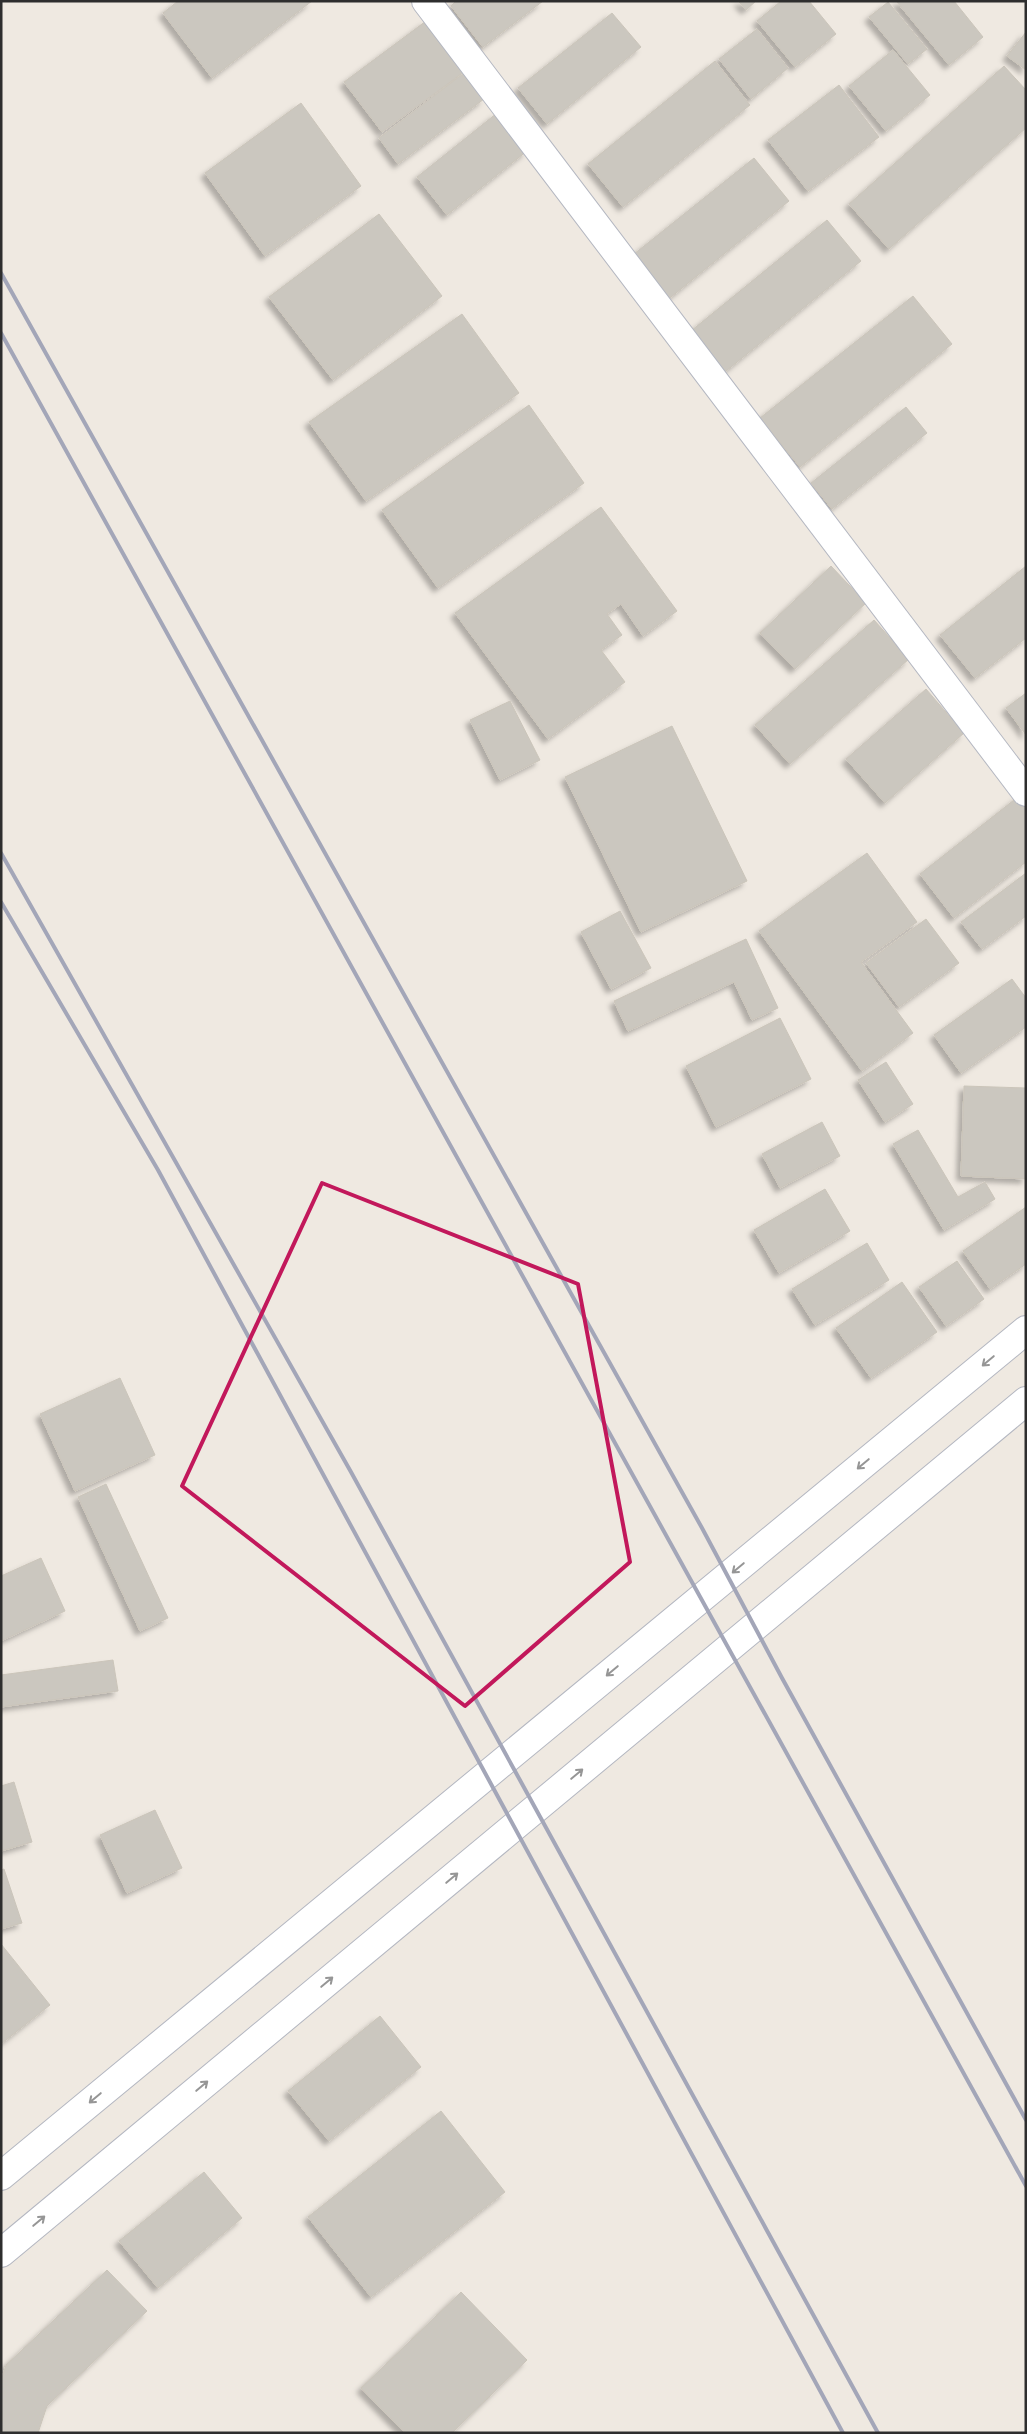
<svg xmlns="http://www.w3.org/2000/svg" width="1027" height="2434" font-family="'DejaVu Sans',sans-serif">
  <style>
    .building { fill: #cbc7bf; stroke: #cbc5ba; filter: url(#shadow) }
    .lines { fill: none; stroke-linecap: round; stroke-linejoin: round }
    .minor-casing { stroke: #b4b7c1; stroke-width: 30 }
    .tertiary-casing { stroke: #b4b7c1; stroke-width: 30 }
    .minor { stroke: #fff; stroke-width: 28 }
    .tertiary { stroke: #fff; stroke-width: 28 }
    .rail { stroke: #a3a6b8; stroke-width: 4 }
    .oneway { stroke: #969696 }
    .marked { fill: none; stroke: #c2185b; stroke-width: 4; stroke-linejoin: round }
  </style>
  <defs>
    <filter id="shadow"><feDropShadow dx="-4.5" dy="4.5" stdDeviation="2.5" flood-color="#0004"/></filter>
  </defs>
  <rect width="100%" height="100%" fill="#efe9e1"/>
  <path class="building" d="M178,1H312L212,78L163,13Z
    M456,1H543L483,47L451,6Z
    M738,1H756L746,10Z
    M781,1H809L836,34L795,67L757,21Z
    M896,1H954L983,37L949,65Z
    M888,2L927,49L908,64L869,17Z
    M612,13L641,47L547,124L518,88Z
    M426,21L464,72L382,132L344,82Z
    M757,29L788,68L751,99L719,59Z
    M1026,32V70L1007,56Z
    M893,50L930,95L886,131L849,86Z
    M715,61L750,105L623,207L588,164Z
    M1004,66L1026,90V128L889,249L849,204Z
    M464,73L484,99L398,164L379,138Z
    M839,85L879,137L808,191L768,140Z
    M301,103L361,186L265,256L205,173Z
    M497,113L527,151L447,215L417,177Z
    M754,158L789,201L665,302L629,258Z
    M379,214L442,296L333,380L269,297Z
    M827,220L861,261L720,376L686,335Z
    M913,296L952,344L800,467L760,418Z
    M462,314L519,393L366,501L309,422Z
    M529,405L584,483L438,588L382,510Z
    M906,407L927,433L832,509L811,483Z
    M601,507L677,611L643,636L621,604L607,614L622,635L601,650L625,682L548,739L455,613Z
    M831,566L866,603L795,669L760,633Z
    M1026,566V638L975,678L940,635Z
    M874,620L909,659L790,764L755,725Z
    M926,689L964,733L885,803L846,759Z
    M1026,693V735L1006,708Z
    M510,701L540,760L500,780L470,720Z
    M672,726L747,881L641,932L565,777Z
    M1019,796L1026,804V862L954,918L920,874Z
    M867,853L917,922L861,962L913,1033L862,1071L759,931Z
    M1026,873V916L982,949L961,922Z
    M620,911L651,968L611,989L581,932Z
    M926,919L959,963L899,1007L866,963Z
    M746,939L778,1008L752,1020L734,982L628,1031L614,1001Z
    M1012,979L1026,998V1027L961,1073L934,1035Z
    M780,1018L811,1079L716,1127L686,1066Z
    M886,1062L913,1104L885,1122L858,1080Z
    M964,1086L1026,1088V1179L961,1176Z
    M822,1122L840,1156L780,1188L762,1154Z
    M918,1130L958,1197L985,1182L995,1199L944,1230L893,1144Z
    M825,1189L850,1231L779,1273L754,1230Z
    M1026,1207V1264L990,1289L963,1251Z
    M867,1243L889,1280L815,1325L792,1289Z
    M957,1261L984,1299L946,1326L919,1287Z
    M902,1282L937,1332L871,1378L836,1328Z
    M120,1378L155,1455L75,1491L40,1414Z
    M106,1484L168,1618L140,1631L78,1497Z
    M41,1558L65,1611L1,1641V1576Z
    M113,1660L118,1691L1,1707V1675Z
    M14,1782L32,1842L1,1851V1786Z
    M155,1810L182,1868L127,1893L100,1835Z
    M4,1869L22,1923L1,1929V1870Z
    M1,1944L50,2005L1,2044Z
    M380,2016L421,2067L329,2141L288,2091Z
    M441,2111L505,2192L371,2297L308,2217Z
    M204,2172L242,2218L158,2288L119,2241Z
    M107,2270L147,2311L47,2406L38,2433H1V2381L6,2365Z
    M461,2292L527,2360L452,2433H405L361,2388Z"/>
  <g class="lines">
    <g class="minor-casing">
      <path id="minor" d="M426,1L1026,792"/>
    </g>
    <g class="tertiary-casing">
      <path id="tertiary" d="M1,2176L1026,1330
        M1,2253L1026,1401"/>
    </g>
    <use href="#minor" class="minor"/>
    <use href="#tertiary" class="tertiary"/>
    <path class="rail" d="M1,273L702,1528L782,1678L1026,2120
      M1,333L1026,2186
      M1,853L351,1472L878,2433
      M1,902L158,1170L843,2433"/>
  </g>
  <defs><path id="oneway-shaft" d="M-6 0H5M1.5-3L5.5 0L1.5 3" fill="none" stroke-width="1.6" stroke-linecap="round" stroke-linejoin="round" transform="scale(1.25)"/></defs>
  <g class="oneway">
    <use href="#oneway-shaft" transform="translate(988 1361) rotate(140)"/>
    <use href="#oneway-shaft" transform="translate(863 1464) rotate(140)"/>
    <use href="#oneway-shaft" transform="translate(738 1568) rotate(140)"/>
    <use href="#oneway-shaft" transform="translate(612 1671) rotate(140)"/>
    <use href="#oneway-shaft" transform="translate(577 1774) rotate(-40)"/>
    <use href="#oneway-shaft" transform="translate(452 1878) rotate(-40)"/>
    <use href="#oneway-shaft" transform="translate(327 1982) rotate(-40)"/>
    <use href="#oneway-shaft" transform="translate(202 2086) rotate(-40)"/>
    <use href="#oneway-shaft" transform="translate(95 2098) rotate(140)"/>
    <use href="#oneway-shaft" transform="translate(39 2221) rotate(-40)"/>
  </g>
  <path class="marked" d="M322,1183L578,1284L630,1562L465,1706L182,1486Z"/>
  <rect width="1027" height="2434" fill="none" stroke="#2e2e2e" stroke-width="5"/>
</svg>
